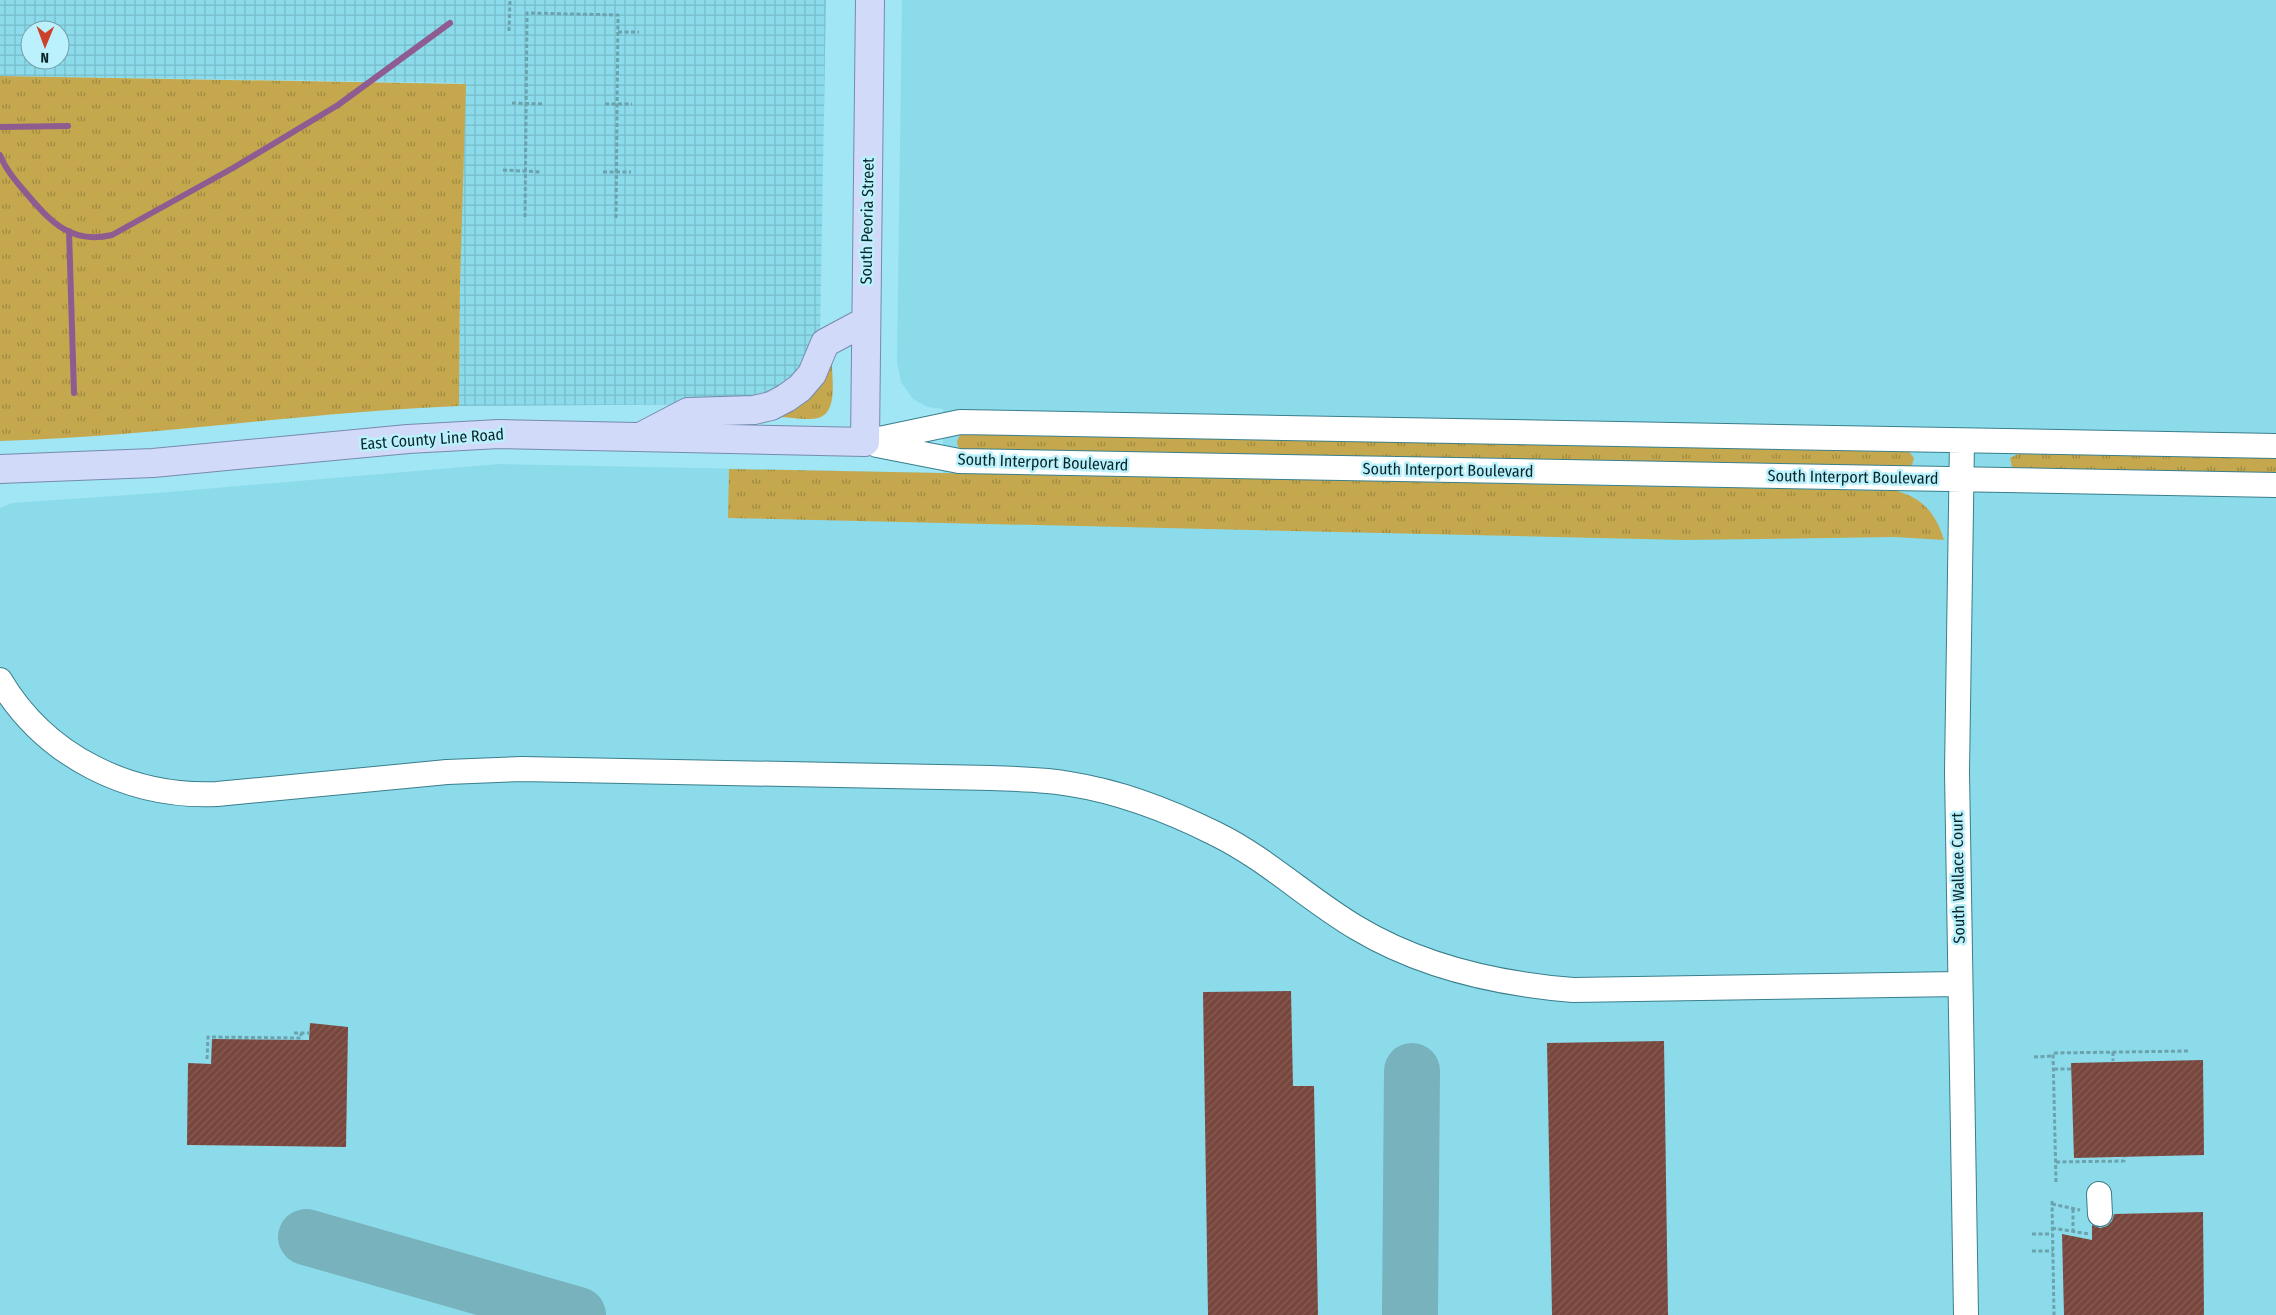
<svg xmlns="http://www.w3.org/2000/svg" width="2276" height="1315" font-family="'Fira Sans Condensed',sans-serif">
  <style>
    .built { fill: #8cdbeb }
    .industrial { fill: url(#industrial-grid); fill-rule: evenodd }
    .grass { fill: url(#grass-tufts) }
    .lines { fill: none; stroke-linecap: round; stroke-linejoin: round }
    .stream { stroke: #8e5c90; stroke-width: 6 }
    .taxiway { stroke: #78b2bd; stroke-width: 56 }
    .building { fill: url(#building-hatch) }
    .minor-casing { stroke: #3a7e8b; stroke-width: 26 }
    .major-casing { stroke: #778aad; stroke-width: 30 }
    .path { stroke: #6ba2ad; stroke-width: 3; stroke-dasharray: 4 2.5; stroke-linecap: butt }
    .minor { stroke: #fff; stroke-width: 24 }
    .major { stroke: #d1daf8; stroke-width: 28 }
    .labels { text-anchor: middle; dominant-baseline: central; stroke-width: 5; stroke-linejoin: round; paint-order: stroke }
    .street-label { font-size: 16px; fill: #08252a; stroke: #bbf1fc }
  </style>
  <defs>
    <pattern id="industrial-grid" width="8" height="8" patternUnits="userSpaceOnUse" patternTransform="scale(1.25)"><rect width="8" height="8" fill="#8cdbeb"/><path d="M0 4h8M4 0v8" fill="none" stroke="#77bcca"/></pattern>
    <pattern id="grass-tufts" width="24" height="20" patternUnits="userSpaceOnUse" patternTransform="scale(1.25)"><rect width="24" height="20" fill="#c5a84d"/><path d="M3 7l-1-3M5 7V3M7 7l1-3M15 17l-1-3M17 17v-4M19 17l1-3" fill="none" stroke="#9e8940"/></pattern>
    <pattern id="building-hatch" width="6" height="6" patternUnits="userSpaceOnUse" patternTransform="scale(1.25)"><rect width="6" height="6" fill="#78463c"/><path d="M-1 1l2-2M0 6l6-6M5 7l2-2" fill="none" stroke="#845e56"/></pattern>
  </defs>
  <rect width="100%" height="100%" fill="#a1e6f4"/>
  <path class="built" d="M902,0H2276V1315H0V508L12,503L157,493L499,464L943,473V409L928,407L913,399L901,382L897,362Z"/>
  <path class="industrial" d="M0,0H826L820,337L795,382L743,404L459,406L462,83L0,76ZM30,30H60V60H30Z"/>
  <path class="grass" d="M0,76L466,84L460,287L459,406C305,412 153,437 0,441Z
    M829,363L832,365C832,380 838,413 818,418C806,421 790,417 778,417Z
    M964,434L1909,452L1914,458L1912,465L1909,466L962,449L958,447L957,441L960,435Z
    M2018,454L2276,458V473L2015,468L2012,467L2010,458Z
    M729,469L1897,491C1924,499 1936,514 1944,540L1895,537L1685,540L728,518Z"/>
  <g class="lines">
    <path class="stream" d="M0,127L68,126
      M0,155C6,170 15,180 26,193C50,221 71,245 112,235L233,168L338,105L450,23
      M69,231L74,393"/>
    <path class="taxiway" d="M306,1237L578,1315
      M1410,1315L1412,1071"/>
  </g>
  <path class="building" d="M1291,991L1293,1086H1314L1318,1315H1208L1203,992Z
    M310,1023L348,1027L346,1147L187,1145L188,1063L211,1064L212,1039L309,1040Z
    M1664,1041L1668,1315H1552L1547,1043Z
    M2203,1060L2204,1155L2074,1158L2071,1063Z
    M2203,1212L2204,1315H2064L2062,1234L2092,1240V1225L2100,1228L2107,1226L2112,1221L2114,1214Z"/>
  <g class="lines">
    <g class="minor-casing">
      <path id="minor" d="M1962,441L1957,772L1966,1315
        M865,442L960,422L2276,446
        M877,445L959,461L2276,485
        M0,680C45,756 129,798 217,794L447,772L522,769L991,778C1017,779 1044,779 1070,784C1121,792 1170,811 1216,834C1267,859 1308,899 1357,928C1422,967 1499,984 1573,990L1959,984
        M2099,1194L2100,1214"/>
    </g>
    <g class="major-casing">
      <path id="major" d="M642,436L688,412L754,410L771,406L786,398L800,388L812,374L825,343L866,321
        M0,469L153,463L408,439L499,434L865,442L870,0"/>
    </g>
    <path class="path" d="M509,31L510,0
      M618,32H639
      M512,103L543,104
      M605,104H632
      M503,170L541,172
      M603,172H631
      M525,217L527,13L618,15L616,218
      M294,1033H309
      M2113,1052V1061
      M2034,1057L2053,1056
      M207,1059L208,1037L301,1038V1033
      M2054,1069H2071
      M2056,1162L2124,1161V1157
      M2056,1182L2053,1053L2190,1051
      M2052,1201L2054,1315
      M2052,1204L2080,1210
      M2073,1209V1231
      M2052,1228L2089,1234
      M2032,1234H2052
      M2032,1251H2053"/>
    <use href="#minor" class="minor"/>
    <use href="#major" class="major"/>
  </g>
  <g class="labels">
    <g class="street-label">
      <text transform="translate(867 221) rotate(-89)">South Peoria Street</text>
      <text transform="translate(432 439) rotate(-4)">East County Line Road</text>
      <text transform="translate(1043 462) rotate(2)">South Interport Boulevard</text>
      <text transform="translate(1448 470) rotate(1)">South Interport Boulevard</text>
      <text transform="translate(1853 477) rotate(1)">South Interport Boulevard</text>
      <text transform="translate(1958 878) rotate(-91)">South Wallace Court</text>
    </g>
  </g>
  <g transform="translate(45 45) rotate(181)"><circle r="24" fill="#bbf1fc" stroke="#739fa8"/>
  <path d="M0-4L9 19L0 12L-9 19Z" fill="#cd412a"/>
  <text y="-8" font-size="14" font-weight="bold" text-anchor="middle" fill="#08252a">N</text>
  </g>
</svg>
